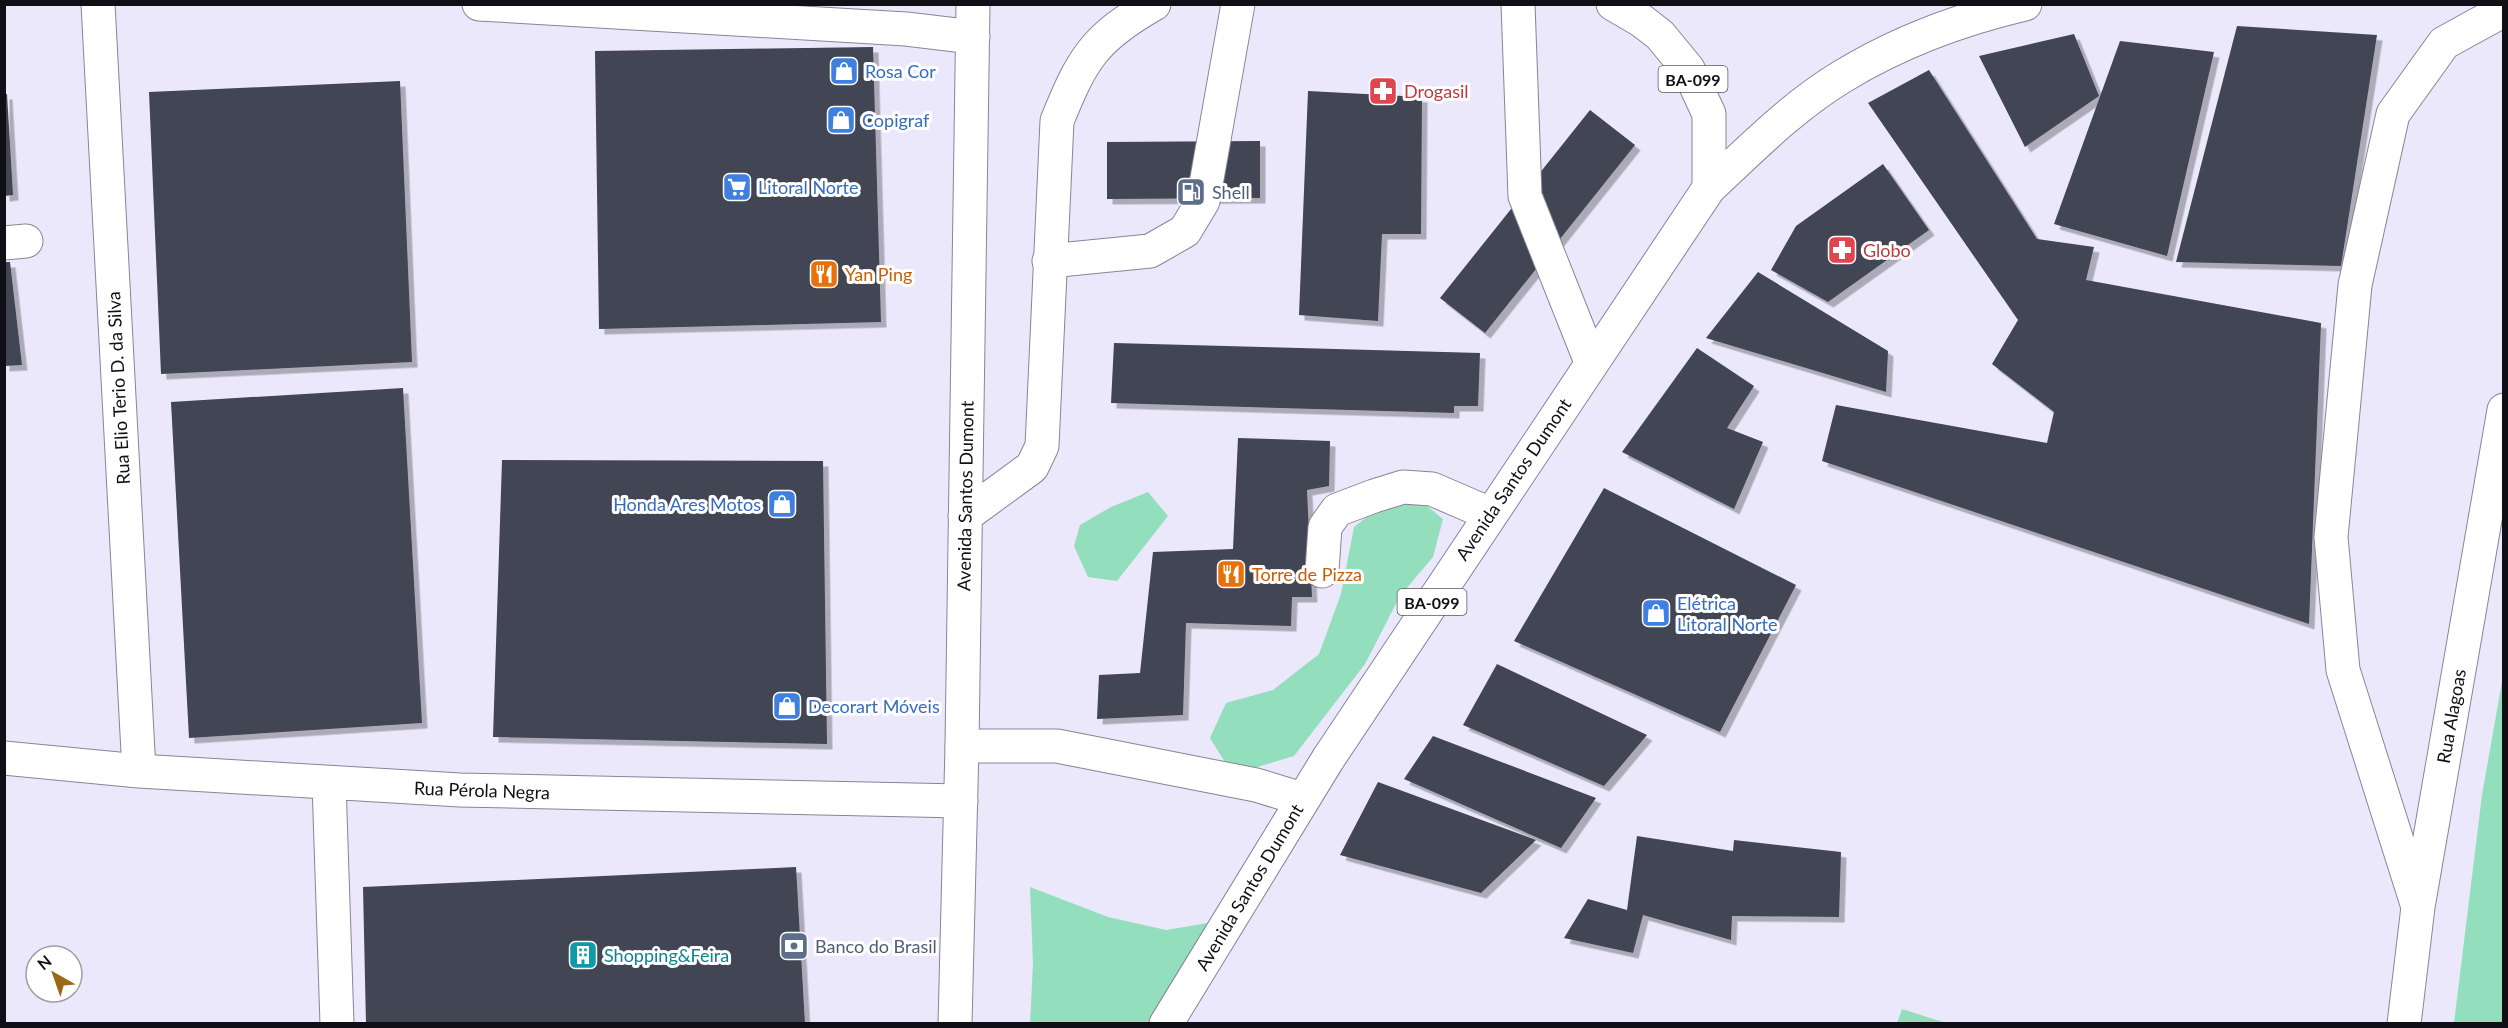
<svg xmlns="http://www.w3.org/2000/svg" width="2508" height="1028" font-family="Lato,sans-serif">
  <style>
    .green { fill: #93debc }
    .building { fill: #424453; filter: url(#shadow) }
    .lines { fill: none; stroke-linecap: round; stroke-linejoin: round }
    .minor-casing { stroke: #878596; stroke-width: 35 }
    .major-casing { stroke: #878596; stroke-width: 35 }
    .highway-casing { stroke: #878596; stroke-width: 35 }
    .minor { stroke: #fff; stroke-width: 33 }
    .major { stroke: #fff; stroke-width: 33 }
    .highway { stroke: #fff; stroke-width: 33 }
    .labels { text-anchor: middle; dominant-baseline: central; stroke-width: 6; stroke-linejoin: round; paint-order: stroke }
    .shield { fill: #fff; stroke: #58575b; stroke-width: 1.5 }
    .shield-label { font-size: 16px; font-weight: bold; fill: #100f15 }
    .shop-label { font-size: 18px; fill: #366cbe; stroke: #fff; text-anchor: start }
    .health-label { font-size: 18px; fill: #be3a42; stroke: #fff; text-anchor: start }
    .service-label { font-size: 18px; fill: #4e5e75; stroke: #fff; text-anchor: start }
    .food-label { font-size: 18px; fill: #c56008; stroke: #fff; text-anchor: start }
    .street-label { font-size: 18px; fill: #100f15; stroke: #fff }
    .culture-label { font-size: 18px; fill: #0d838f; stroke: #fff; text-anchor: start }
  </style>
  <defs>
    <filter id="shadow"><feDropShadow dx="5.5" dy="5.5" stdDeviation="0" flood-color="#0004"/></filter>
  </defs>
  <rect width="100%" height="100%" fill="#eae8fa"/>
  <path class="green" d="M1148,492L1168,516L1117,581L1088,577L1074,546L1080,525L1111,507Z
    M1390,499L1422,502L1443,519L1433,557L1400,596L1365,664L1294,756L1254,768L1225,762L1210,738L1226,703L1273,690L1319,654L1341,594L1354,527Z
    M2503,676V1023H2454L2482,795Z
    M1030,887L1108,917L1166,930L1226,920L1154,1023L1030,1024L1033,963Z
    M1902,1009L1946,1023H1897Z"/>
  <path class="building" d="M2237,26L2377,35L2341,266L2176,262Z
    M2074,34L2099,96L2025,147L1979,56Z
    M2120,41L2214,52L2167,256L2054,224Z
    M873,47L881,322L599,329L595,51Z
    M1929,70L2037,239L2094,247L2086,280L2321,323L2309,624L1822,461L1836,405L2047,443L2054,412L1992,364L2018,320L1868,103Z
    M400,81L412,362L161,374L149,92Z
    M1308,91L1422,97L1421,234H1382L1378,321L1299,315Z
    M4,94H7L13,195L4,196Z
    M1590,110L1635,145L1485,333L1440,298Z
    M1260,141V198L1107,199V142Z
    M1883,164L1929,230L1828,302L1771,270L1796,226Z
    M4,262H10L22,365L4,366Z
    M1758,272L1888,351L1886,392L1706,338Z
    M1114,343L1480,353L1478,406H1454V413L1111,403Z
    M1697,348L1754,386L1727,428L1763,442L1734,509L1622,452Z
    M403,388L422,723L189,738L171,402Z
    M1238,438L1330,441L1329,486L1307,490L1312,597H1292L1291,626L1186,623L1183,715L1097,719L1099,675L1140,673L1153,552L1233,549Z
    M502,460L823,461L827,744L493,737Z
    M1604,488L1796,585L1720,732L1514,641Z
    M1497,664L1647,735L1604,786L1463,725Z
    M1433,736L1596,798L1561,848L1404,779Z
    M1378,782L1536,840L1481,893L1340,855Z
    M1637,836L1733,851L1734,840L1841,852L1839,917L1732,916L1731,940L1643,915L1633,953L1564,938L1588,899L1627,910Z
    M796,867L805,1024H366L363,887Z"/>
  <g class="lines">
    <g class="minor-casing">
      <path id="minor" d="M98,4L139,771
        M479,4L906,29L973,37
        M1518,4L1525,196L1591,362
        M1709,188C1751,149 1793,106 1843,76C1899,42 1961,19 2025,4
        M4,243L26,241
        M1049,261L1150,251L1185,231L1203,201L1238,4
        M1322,571L1325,527L1337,510L1374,496L1403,487L1432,489L1490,514
        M962,746H1057L1256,785L1302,799
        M4,758L139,771L460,790L961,801
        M329,783L337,1024"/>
    </g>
    <g class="major-casing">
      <path id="major" d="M2418,907L2343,670L2331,537L2355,285L2393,114L2444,43L2504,10
        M2404,1024L2418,907L2504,410"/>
    </g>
    <g class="highway-casing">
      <path id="highway" d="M965,516L1032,467L1042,446L1057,121C1082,59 1094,38 1154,4
        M955,1024L962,746L973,4
        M1166,1024L1328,759L1709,188V114L1688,69L1660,35L1642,21L1613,4"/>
    </g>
    <use href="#minor" class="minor"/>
    <use href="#major" class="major"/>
    <use href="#highway" class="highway"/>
  </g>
  <defs>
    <g id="shop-square" transform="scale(1.5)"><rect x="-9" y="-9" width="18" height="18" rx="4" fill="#3f7fe0" stroke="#fff"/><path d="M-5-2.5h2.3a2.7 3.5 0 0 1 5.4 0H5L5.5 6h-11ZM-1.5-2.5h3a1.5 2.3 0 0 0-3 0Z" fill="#fff"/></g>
    <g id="pharmacy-square" transform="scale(1.5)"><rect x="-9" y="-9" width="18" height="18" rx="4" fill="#e0444e" stroke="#fff"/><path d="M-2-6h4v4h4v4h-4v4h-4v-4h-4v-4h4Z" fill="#fff"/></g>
    <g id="supermarket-square" transform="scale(1.5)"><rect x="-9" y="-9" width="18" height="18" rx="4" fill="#3f7fe0" stroke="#fff"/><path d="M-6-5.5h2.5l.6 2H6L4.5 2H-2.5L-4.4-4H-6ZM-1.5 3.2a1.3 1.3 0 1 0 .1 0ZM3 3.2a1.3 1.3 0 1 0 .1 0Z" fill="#fff"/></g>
    <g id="fuel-square" transform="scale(1.5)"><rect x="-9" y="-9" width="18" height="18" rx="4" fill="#5c6f8a" stroke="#fff"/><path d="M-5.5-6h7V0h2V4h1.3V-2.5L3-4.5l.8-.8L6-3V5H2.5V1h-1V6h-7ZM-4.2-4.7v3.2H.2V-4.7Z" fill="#fff"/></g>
    <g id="restaurant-square" transform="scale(1.5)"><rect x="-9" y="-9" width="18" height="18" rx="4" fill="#e8710a" stroke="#fff"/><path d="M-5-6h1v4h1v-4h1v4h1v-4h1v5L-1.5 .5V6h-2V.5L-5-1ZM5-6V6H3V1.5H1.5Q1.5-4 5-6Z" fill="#fff"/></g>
    <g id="bank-square" transform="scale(1.5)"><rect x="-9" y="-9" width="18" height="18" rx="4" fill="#5c6f8a" stroke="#fff"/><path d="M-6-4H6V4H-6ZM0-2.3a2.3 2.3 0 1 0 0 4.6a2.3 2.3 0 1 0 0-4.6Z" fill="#fff"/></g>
    <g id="building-square" transform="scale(1.5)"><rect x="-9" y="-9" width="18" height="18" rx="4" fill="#0f9aa8" stroke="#fff"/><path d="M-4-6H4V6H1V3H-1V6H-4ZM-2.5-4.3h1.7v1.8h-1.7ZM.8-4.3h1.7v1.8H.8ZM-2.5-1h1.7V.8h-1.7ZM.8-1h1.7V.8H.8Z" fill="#fff"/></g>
  </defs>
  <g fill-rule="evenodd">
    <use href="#shop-square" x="844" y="71"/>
    <use href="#pharmacy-square" x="1383" y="91"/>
    <use href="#shop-square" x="841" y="120"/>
    <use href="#supermarket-square" x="737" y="187"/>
    <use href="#fuel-square" x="1191" y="192"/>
    <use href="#pharmacy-square" x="1842" y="250"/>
    <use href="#restaurant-square" x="824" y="274"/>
    <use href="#shop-square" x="782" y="504"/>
    <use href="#restaurant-square" x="1231" y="574"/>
    <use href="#shop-square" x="1656" y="613"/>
    <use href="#shop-square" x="787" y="706"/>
    <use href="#bank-square" x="794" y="946"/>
    <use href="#building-square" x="583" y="955"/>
  </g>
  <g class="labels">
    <g class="shield">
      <rect x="1658.5" y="66" width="69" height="26" rx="4.5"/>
      <rect x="1397.5" y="589" width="69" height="26" rx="4.5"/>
    </g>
    <g class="shield-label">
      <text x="1693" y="79">BA-099</text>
      <text x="1432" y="602">BA-099</text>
    </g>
    <g class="shop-label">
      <text x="865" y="71">Rosa Cor</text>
      <text x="862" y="120">Copigraf</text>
      <text x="758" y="187">Litoral Norte</text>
      <text x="761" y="504" text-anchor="end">Honda Ares Motos</text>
      <text x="1677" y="603">Elétrica<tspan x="1677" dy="21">Litoral Norte</tspan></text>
      <text x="808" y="706">Decorart Móveis</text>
    </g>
    <g class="health-label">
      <text x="1404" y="91">Drogasil</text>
      <text x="1863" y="250">Globo</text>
    </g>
    <g class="service-label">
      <text x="1212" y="192">Shell</text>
      <text x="815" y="946">Banco do Brasil</text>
    </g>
    <g class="food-label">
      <text x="845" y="274">Yan Ping</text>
      <text x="1252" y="574">Torre de Pizza</text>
    </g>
    <g class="street-label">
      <text transform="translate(118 388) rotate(-93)">Rua Elio Terio D. da Silva</text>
      <text transform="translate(1513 479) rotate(-56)">Avenida Santos Dumont</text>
      <text transform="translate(965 496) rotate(-89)">Avenida Santos Dumont</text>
      <text transform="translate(2451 716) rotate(-80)">Rua Alagoas</text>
      <text transform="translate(482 790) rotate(2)">Rua Pérola Negra</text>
      <text transform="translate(1249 887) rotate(-59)">Avenida Santos Dumont</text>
    </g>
    <g class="culture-label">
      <text x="604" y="955">Shopping&amp;Feira</text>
    </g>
  </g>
  <rect width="2508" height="1028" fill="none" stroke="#100f15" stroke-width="12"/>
  <g transform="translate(54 974) rotate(320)"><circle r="28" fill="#ffffff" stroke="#9f9fa1" stroke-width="1.5"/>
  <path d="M0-4.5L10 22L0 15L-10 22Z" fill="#986919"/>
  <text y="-9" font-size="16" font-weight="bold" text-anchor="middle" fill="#100f15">N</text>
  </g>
</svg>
